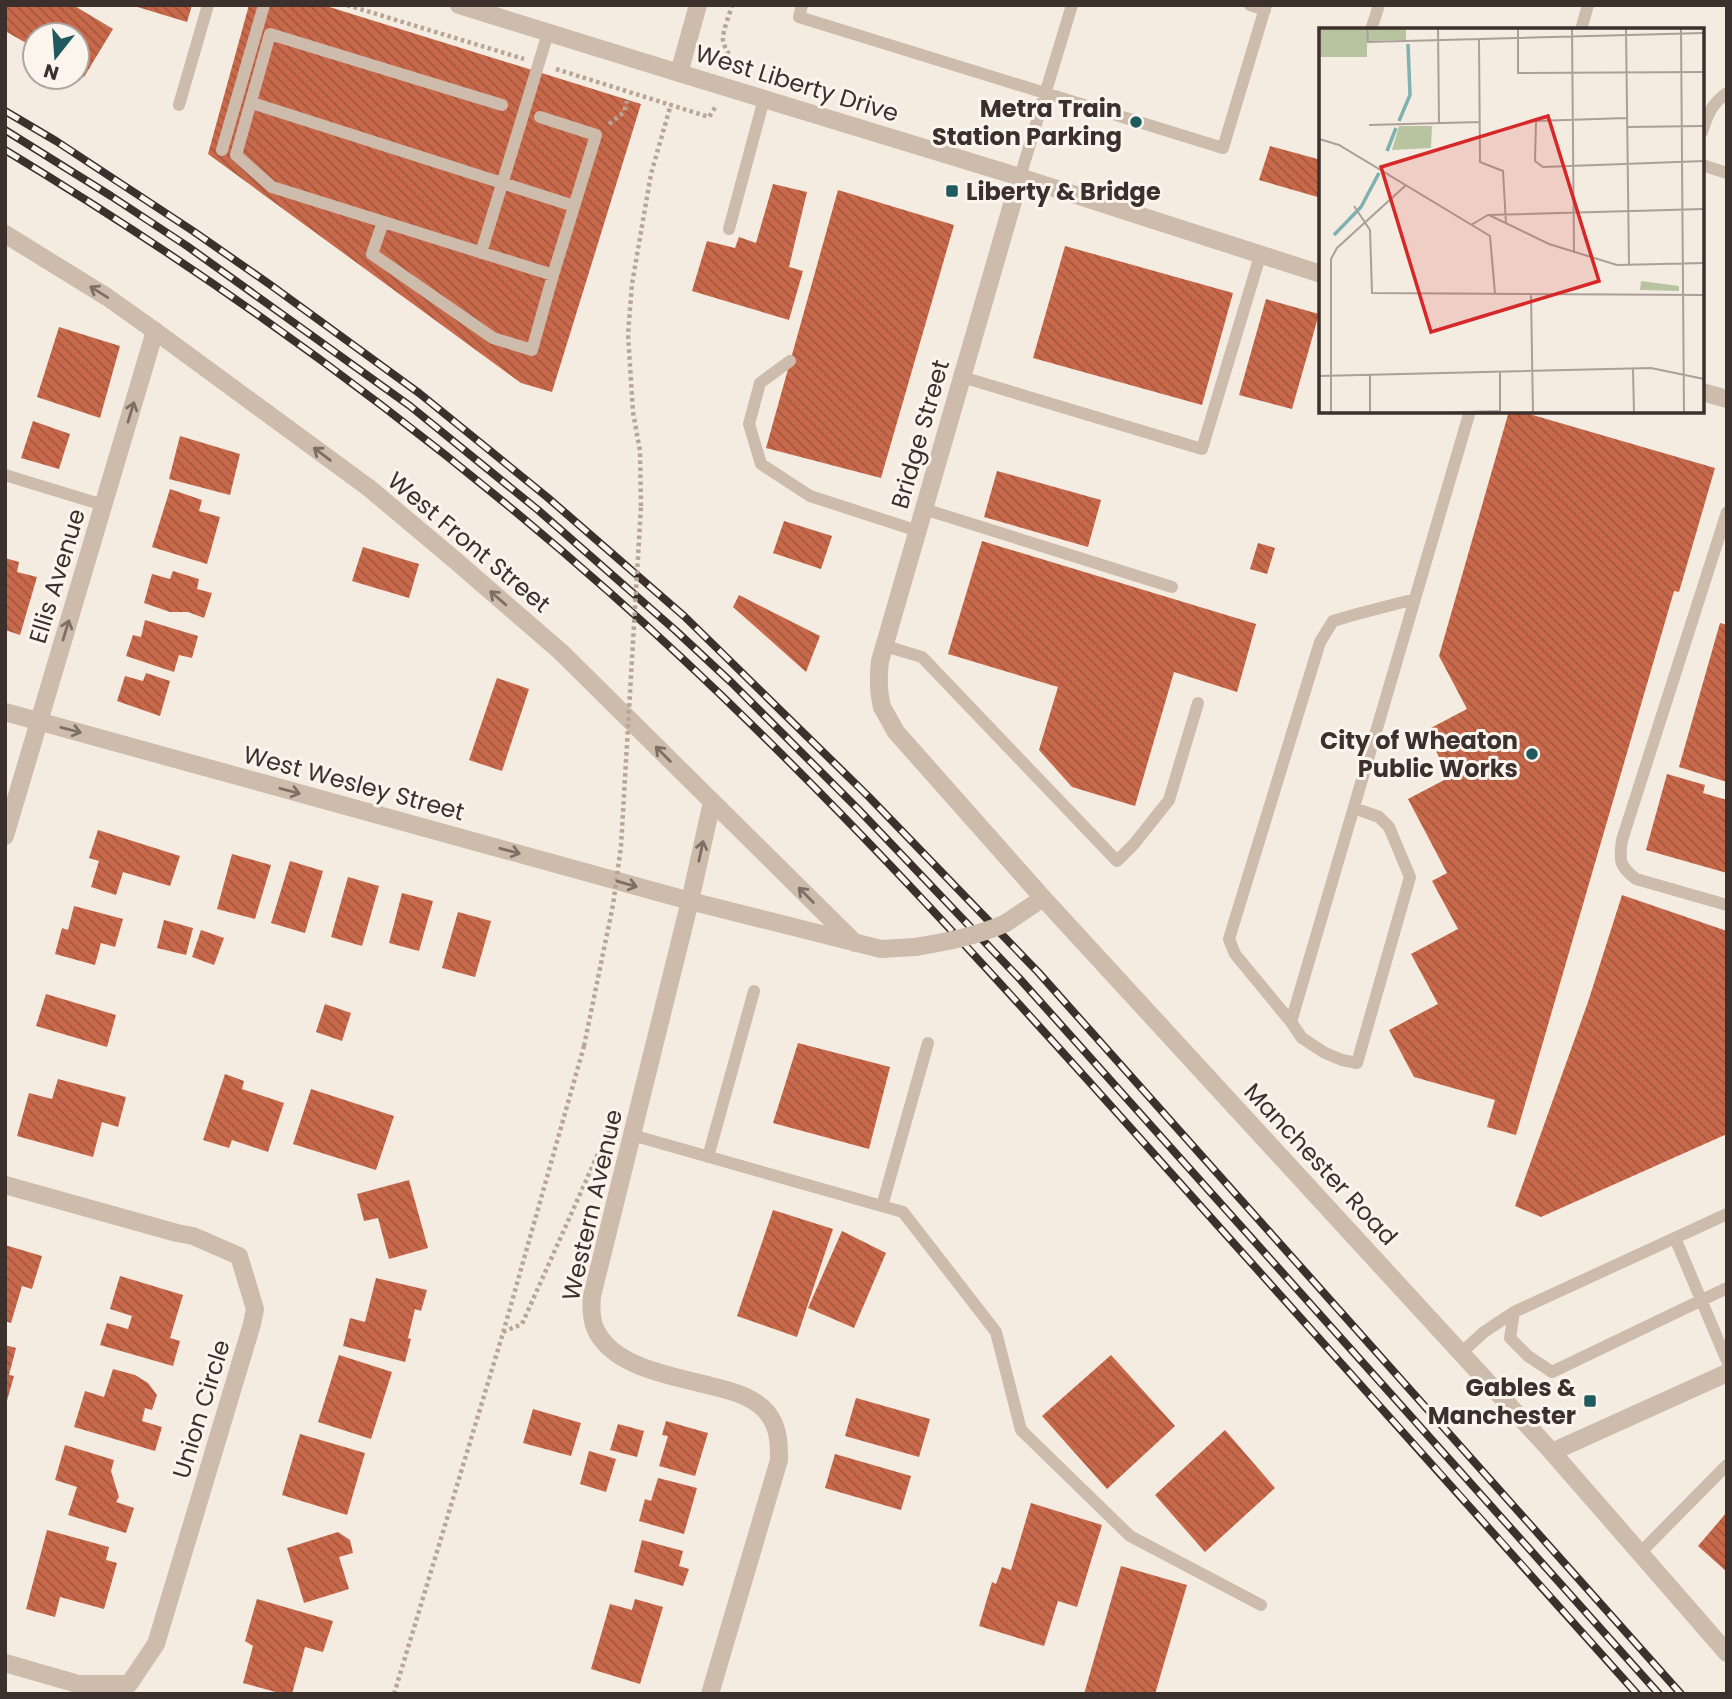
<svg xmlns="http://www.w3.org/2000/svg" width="1732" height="1699" font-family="Poppins,sans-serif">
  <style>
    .building { fill: url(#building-back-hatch) }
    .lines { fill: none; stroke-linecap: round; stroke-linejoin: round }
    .path { stroke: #b9a596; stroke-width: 4.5; stroke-dasharray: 3.5 3.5; stroke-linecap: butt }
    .service { stroke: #cdbbac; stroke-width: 12 }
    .minor { stroke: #cdbbac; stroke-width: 18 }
    .tertiary { stroke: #cdbbac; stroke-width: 18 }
    .rail-casing { stroke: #3b302b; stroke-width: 8 }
    .rail { stroke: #fbf5ee; stroke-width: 5; stroke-dasharray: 16; stroke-linecap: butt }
    .path-bridge { stroke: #b9a596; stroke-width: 4.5; stroke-dasharray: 3.5 3.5; stroke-linecap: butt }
    .tertiary-bridge { stroke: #cdbbac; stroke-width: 18 }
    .oneway { stroke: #7d6f65 }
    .poi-dot { fill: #1f5a5e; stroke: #fbf5ee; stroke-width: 2.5 }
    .labels { text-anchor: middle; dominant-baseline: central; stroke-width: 6; stroke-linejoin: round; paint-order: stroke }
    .street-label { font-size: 24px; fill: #3b302b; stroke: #fbf5ee }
    .poi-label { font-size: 24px; font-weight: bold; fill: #3b302b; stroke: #fbf5ee; text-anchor: end }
    .inset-river { fill: none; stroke: #7fb0b2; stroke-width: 3.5 }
    .inset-road { fill: none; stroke: #aaa098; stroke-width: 2 }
    .view { fill: #d62828; fill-opacity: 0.15; stroke: #d62828; stroke-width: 3.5 }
    .inset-edge { fill: none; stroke: #3b302b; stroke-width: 3.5 }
  </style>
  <defs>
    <pattern id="building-back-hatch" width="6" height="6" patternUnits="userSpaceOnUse" patternTransform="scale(1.75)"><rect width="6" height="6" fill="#c8694b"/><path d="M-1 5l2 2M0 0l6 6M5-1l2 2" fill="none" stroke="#a4573f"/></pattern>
  </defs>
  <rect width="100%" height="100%" fill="#f4ebe1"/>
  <path class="building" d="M5,5H73L113,29L84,77L77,73V35H35V48L5,31Z
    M131,5H192L187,22Z
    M249,5H323L641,104L552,392L521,383L208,154Z
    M1270,146L1321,160V198L1259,180Z
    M773,184L807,192L789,267L803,271L789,320L692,291L707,241L735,248L739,237L756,243Z
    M838,190L954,225L881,478L766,448Z
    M1065,246L1233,293L1202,405L1033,358Z
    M1266,299L1319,314L1292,409L1239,395Z
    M59,327L120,346L100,418L37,397Z
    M1509,411H1519L1715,468L1679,592L1674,591L1516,1135L1487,1127L1495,1100L1414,1077L1389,1030L1438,1004L1411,954L1458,929L1432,881L1447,873L1408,799L1450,777L1425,731L1467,709L1439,656Z
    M33,421L70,434L59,469L21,458Z
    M180,436L240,454L230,495L169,479Z
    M997,471L1101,500L1088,547L984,517Z
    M170,489L202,500L199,511L220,517L207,564L152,547Z
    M784,521L832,536L821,569L773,553Z
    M982,541L1256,624L1237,692L1174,672L1135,806L1072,787L1039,750L1058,687L948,654Z
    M1258,543L1275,548L1267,574L1250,569Z
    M363,547L419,564L409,598L352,581Z
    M5,558L19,562L17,572L37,577L20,635L5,630Z
    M173,571L199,579L197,589L212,593L204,618L188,612H170L144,603L152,574L170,579Z
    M739,595L820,636L806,672L733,607Z
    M145,620L198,636L192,658L179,655L174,672L126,656L133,635L141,637Z
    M1720,623L1727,625V782L1679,767Z
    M146,673L170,681L160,716L117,701L125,676L143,681Z
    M497,678L529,689L502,771L469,760Z
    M1667,774L1705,785L1703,793L1727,800V873L1646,850Z
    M98,830L180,856L170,886L123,872L116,895L91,887L99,861L89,858Z
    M232,854L271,865L255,919L217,909Z
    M290,861L323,871L305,933L271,923Z
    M348,877L379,886L362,946L331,937Z
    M402,893L433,901L419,951L389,943Z
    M1622,895L1727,931V1134L1541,1217L1515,1206L1588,1002Z
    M74,906L123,919L115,947L101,943L95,965L55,954L62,928L68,930Z
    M458,912L491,921L475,977L442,968Z
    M164,920L193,928L186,955L157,948Z
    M201,930L224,938L214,965L192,957Z
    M46,994L116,1015L107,1047L36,1026Z
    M325,1004L351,1013L342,1041L316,1032Z
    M798,1043L890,1067L869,1149L773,1123Z
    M225,1074L244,1081L242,1089L284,1103L268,1152L232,1140L229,1148L203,1140Z
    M58,1079L126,1097L118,1127L102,1122L93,1157L17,1136L29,1093L52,1099Z
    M311,1089L394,1116L376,1170L293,1144Z
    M409,1180L428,1248L389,1259L378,1218L364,1221L357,1194Z
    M773,1210L833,1229L797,1337L737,1316Z
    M842,1231L886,1253L854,1328L808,1308Z
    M5,1245L42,1256L32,1289L22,1286L11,1323L5,1321Z
    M120,1276L183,1295L170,1338L180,1341L173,1366L100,1345L107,1323L128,1329L132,1316L110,1309Z
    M376,1278L427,1290L421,1311L415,1309L408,1338L411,1339L405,1362L343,1346L350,1318L365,1322Z
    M5,1345L16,1348L9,1375L14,1376L6,1404Z
    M339,1355L392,1372L371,1439L318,1422Z
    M1111,1355L1175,1426L1107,1489L1042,1416Z
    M113,1369L135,1375L148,1383L157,1395L152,1410L145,1408L142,1421L162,1427L155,1451L74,1427L85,1391L104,1397Z
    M856,1398L930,1419L919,1457L845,1436Z
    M533,1409L581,1423L571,1456L523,1443Z
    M666,1421L708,1433L695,1476L659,1466L668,1436L662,1435Z
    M618,1424L644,1431L637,1457L610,1450Z
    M1225,1430L1275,1488L1205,1552L1155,1495Z
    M300,1434L365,1453L347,1515L282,1495Z
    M65,1445L114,1460L111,1471L119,1497L116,1502L134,1508L126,1533L68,1515L77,1487L55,1480Z
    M589,1451L616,1459L606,1492L580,1484Z
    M835,1454L911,1476L901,1510L825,1488Z
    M658,1478L697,1488L684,1534L639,1521L645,1499L651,1501Z
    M1031,1503L1102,1525L1077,1607L1058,1601L1044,1646L979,1626L992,1582L996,1584L1002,1567L1011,1570Z
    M1727,1512V1572L1698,1546Z
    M47,1530L109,1547L106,1560L117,1563L104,1609L60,1597L55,1617L26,1609Z
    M338,1532L350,1540L353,1553L339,1557L349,1589L304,1603L287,1548Z
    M642,1540L683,1551L679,1566L689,1569L683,1586L634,1572Z
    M1121,1566L1187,1585L1155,1694H1084Z
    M257,1599L333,1621L323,1652L305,1647L292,1694H283L243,1683L253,1646L245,1641Z
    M635,1599L663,1607L640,1684L591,1669L610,1604L632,1610Z"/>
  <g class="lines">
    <path class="path" d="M347,5L524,59
      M728,68C733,53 725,52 723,40C722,32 730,14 732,5
      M556,69L709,117L716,106
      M609,124L624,112L627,101
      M641,506L640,451L633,412L628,334L632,284L651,174L671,104
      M503,1332L522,1324L610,1127
      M394,1694L503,1333L584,1046"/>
    <path class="service" d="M802,5L799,17L1223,148L1266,5
      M1250,5L1265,10
      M1371,30L1379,5
      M1581,30L1588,5
      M252,103L574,206
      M179,105L208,5
      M502,105L270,34L236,155L272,187L553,275
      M1702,132C1707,116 1712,103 1727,93
      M222,150L264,5
      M1702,165L1727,173
      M1020,177L1072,5
      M383,222L372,254L493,338L532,350L553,275L596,135L540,117
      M729,229L764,99
      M481,253L548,33
      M790,361L760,383L749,424L761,464L810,496L918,531
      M962,377L1202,449L1260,256
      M5,475L103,505
      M924,509L1172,587
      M1727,512L1622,840C1619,860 1619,866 1636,879L1727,905
      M885,646L922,657L1117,861L1134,844L1169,800L1198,703
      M1354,808L1379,817L1389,827L1410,877L1357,1063L1342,1060L1325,1053L1302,1038L1291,1022L1235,954L1229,939L1320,642L1333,621L1357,614L1415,599
      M1291,1022L1470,411
      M632,1135L903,1212L996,1332L1021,1430L1130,1536L1261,1605
      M708,1157L754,991
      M882,1206L928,1043
      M1675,1238L1727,1361
      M1514,1312L1510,1338L1528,1356L1552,1372L1727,1288
      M1461,1353L1484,1332L1514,1312L1727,1214
      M1640,1553L1727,1465"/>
    <path class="minor" d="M679,73L1020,177L1321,274
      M1702,392L1727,399
      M882,707C878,691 878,677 880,661L1020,177
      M5,836L155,331
      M5,1185L177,1233L193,1236L239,1256L255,1309L252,1324L156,1644L129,1684H78L5,1663
      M1552,1452L1727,1373
      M710,1694L779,1460C779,1446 779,1431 771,1418C759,1398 733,1391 711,1386C674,1376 612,1368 595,1328C591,1318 591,1307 592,1296L690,901L712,802"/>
    <path class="tertiary" d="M459,5L679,73L698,5
      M5,234L107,297L155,331L369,488L456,561L561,652L855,943
      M882,707L896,732L1043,898L1552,1452L1727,1653
      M5,712L690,901L881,949L915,947
      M1006,923L1043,898"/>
    <g class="rail-casing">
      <path id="rail" d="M5,111L56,141L193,231L272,286L419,393L547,497L684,616L869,797L1038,972L1681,1694
        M5,130L111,196L187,246L410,406L538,510L675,630L732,683L858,809L1019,978L1659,1694
        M5,150C219,279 421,426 608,591C804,764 979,958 1153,1153C1314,1333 1476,1513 1637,1694"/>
    </g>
    <use href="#rail" class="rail"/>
    <path class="path-bridge" d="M584,1046L613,905L621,846L641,506"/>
    <path class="tertiary-bridge" d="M915,947C946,942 977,936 1006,923"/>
  </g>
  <defs><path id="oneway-shaft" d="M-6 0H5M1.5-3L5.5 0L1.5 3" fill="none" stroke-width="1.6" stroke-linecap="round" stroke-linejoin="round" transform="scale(1.75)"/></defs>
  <g class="oneway">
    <use href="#oneway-shaft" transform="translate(99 292) rotate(-148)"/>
    <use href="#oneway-shaft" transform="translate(131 412) rotate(-73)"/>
    <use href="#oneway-shaft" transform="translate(322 454) rotate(-143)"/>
    <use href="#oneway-shaft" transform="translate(498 598) rotate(-139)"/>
    <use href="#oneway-shaft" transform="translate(66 630) rotate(-73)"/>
    <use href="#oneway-shaft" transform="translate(71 730) rotate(15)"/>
    <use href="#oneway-shaft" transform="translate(663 754) rotate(-135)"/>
    <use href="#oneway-shaft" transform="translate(290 791) rotate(15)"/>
    <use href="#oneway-shaft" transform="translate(510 851) rotate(15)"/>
    <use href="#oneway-shaft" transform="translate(701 851) rotate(-78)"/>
    <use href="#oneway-shaft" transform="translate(627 884) rotate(16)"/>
    <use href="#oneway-shaft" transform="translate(806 895) rotate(-135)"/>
  </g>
  <g class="poi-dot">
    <circle cx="1136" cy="122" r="7"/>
    <rect x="945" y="184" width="14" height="14" rx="3.5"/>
    <circle cx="1532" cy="754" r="7"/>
    <rect x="1583" y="1394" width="14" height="14" rx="3.5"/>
  </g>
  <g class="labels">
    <g class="street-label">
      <text transform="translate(797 83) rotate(17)">West Liberty Drive</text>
      <text transform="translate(920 434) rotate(-74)">Bridge Street</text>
      <text transform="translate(469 542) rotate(40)">West Front Street</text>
      <text transform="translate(57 576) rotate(-73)">Ellis Avenue</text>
      <text transform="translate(354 783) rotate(15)">West Wesley Street</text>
      <text transform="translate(1321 1164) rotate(47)">Manchester Road</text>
      <text transform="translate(592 1205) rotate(-77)">Western Avenue</text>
      <text transform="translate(201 1409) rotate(-73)">Union Circle</text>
    </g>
    <g class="poi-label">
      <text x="1122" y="108">Metra Train<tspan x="1122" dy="28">Station Parking</tspan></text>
      <text x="966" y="191" text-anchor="start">Liberty &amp; Bridge</text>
      <text x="1518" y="740">City of Wheaton<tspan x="1518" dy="28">Public Works</tspan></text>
      <text x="1576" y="1387">Gables &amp;<tspan x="1576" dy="28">Manchester</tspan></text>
    </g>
  </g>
  <g transform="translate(1319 28)">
    <rect width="385" height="385" fill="#f4ebe1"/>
    <path d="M80,98H113L112,120L73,122ZM322,253L360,258V263L321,262Z" fill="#b8c4a0"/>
    <path d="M0,0H87V12L48,13V29H0Z" fill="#b8c4a0"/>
    <path class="inset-river" d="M80,93L91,67L89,16M68,123L77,100M15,207L42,179L60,145"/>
    <path class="inset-road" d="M48,0L49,14L385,5M119,0L120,96M199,0V45L385,44M253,0L255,225M307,0L310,237M362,0L365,385M160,10L161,134L184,143L187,196M308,90L217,93L216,133L224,139L385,133M50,97L161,94M308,99L385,98M0,111L20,117L171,208L176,266M35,178L51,202L53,265L385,267M170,187L230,216L298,237L385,235M152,197L169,187L385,181M212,266L214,385M314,341L315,385M51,346V385M0,348L332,340L385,351M12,385V231L18,220L86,158M113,385L181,383M181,385V344"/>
    <path class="view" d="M229,88L280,253L112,304L62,139Z"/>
    <rect width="385" height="385" class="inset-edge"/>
  </g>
  <rect width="1732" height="1699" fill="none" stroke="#3b302b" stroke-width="14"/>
  <g transform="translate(56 56) rotate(197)"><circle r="33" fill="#fbf5ee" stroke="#aea6a0" stroke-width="2"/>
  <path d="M0-5L12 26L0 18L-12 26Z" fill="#1f5a5e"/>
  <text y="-10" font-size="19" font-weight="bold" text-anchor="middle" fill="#3b302b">N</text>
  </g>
</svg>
